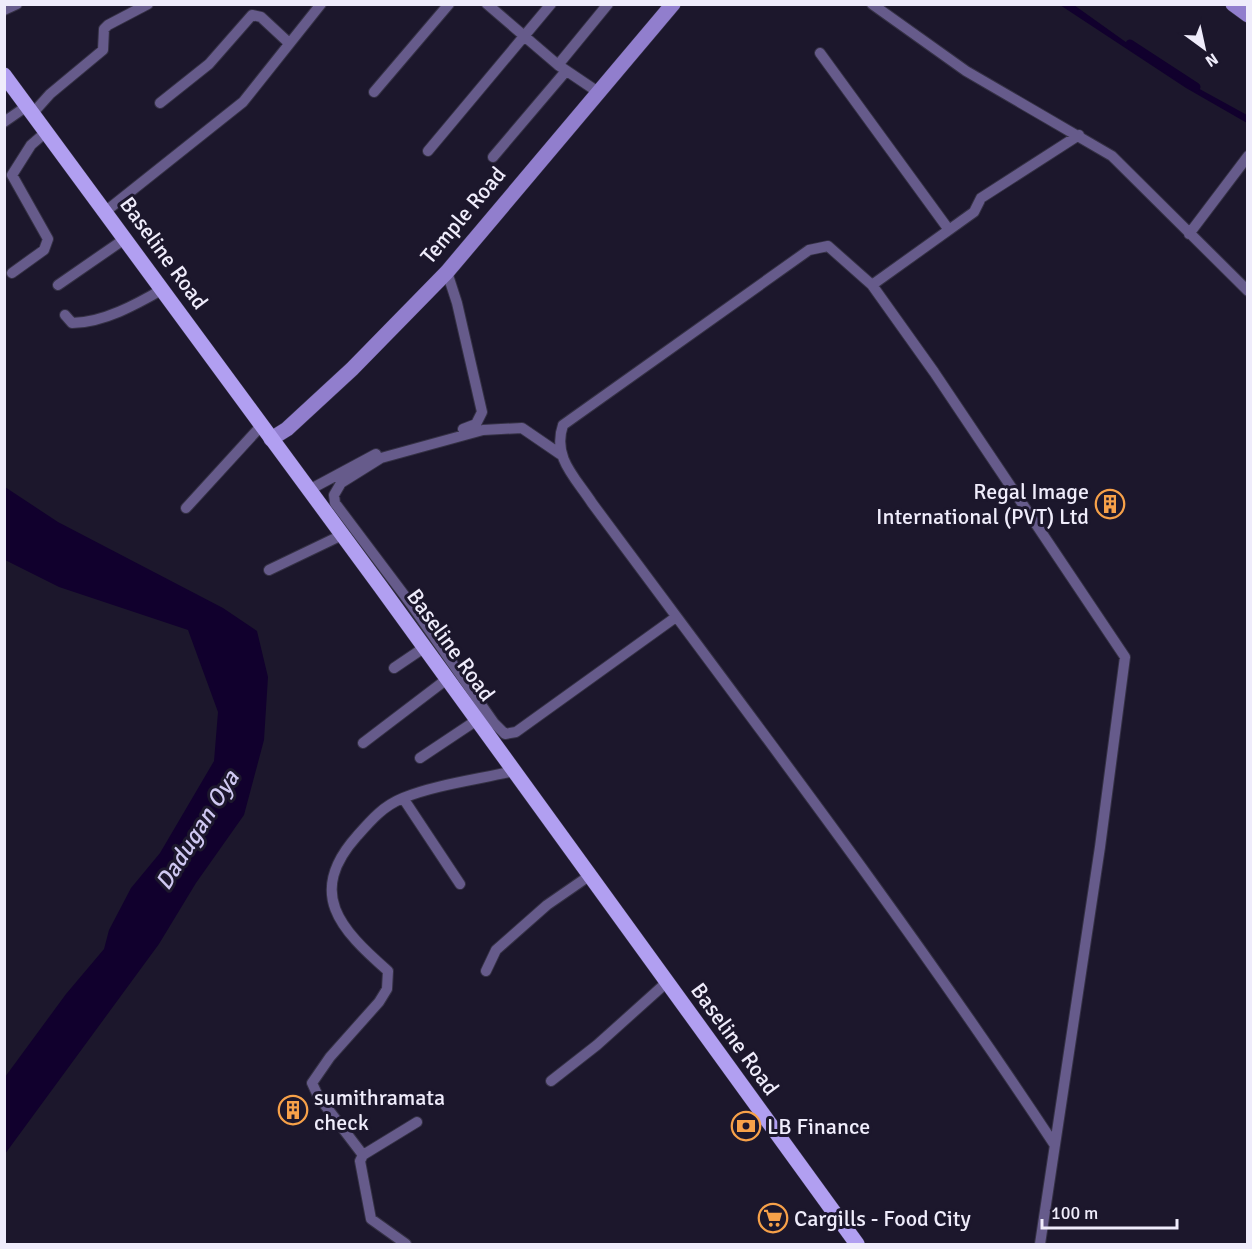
<svg xmlns="http://www.w3.org/2000/svg" width="1252" height="1249" font-family="Signika,sans-serif">
  <style>
    .water { fill: #11002d }
    .lines { fill: none; stroke-linecap: round; stroke-linejoin: round }
    .canal { stroke: #11002d; stroke-width: 9 }
    .street-casing { stroke: #353145; stroke-width: 12 }
    .secondary-casing { stroke: #353145; stroke-width: 16 }
    .primary-casing { stroke: #353145; stroke-width: 16 }
    .street { stroke: #665b8b; stroke-width: 10 }
    .secondary { stroke: #917ecd; stroke-width: 15 }
    .primary { stroke: #b19ff1; stroke-width: 15 }
    .labels { text-anchor: middle; dominant-baseline: central; stroke-width: 6; stroke-linejoin: round; paint-order: stroke }
    .street-label { font-size: 22px; fill: #efecfb; stroke: #1c172c }
    .poi-label { font-size: 22px; fill: #efecfb; stroke: #1c172c; text-anchor: start }
    .water-label { font-size: 24px; font-style: italic; fill: #cfc8f1; stroke: #1c172c }
  </style>
  <rect width="100%" height="100%" fill="#1c172c"/>
  <path class="water" d="M1060,5H1074L1165,70L1247,115V123L1186,88Z
    M5,487L58,522L223,608L257,631L268,677L264,740L244,815L196,883L159,944L5,1154V1077L66,994L104,949L109,930L131,888L160,853L214,761L218,712L188,630L59,587L5,560Z"/>
  <g class="lines">
    <path class="canal" d="M1130,44L1196,87"/>
    <g class="street-casing">
      <path id="street" d="M487,4L558,65L598,92
        M872,4L966,71L1112,156L1248,291
        M4,10L17,4
        M820,53L949,230
        M558,65L608,4
        M374,92L449,4
        M160,103L209,64L252,15L261,17L289,43
        M33,113L50,94L103,50L104,29L108,25L148,4
        M4,122L27,106
        M428,151L551,4
        M493,157L566,71
        M106,211L243,102L321,4
        M1189,234L1248,156
        M447,272L457,303L482,412L476,424L463,429
        M12,273L44,250L48,239L12,175L31,145L46,132
        M58,285L126,238
        M872,285L974,212L981,198L1079,135
        M65,315L72,323C103,323 137,304 163,289
        M560,454L522,428L483,430L381,458L341,483L334,495L335,503L411,604L494,723L505,734L516,732L676,617
        M309,490L376,454
        M186,508L261,426
        M269,570L342,535
        M394,668L425,647
        M363,743L447,679
        M420,758L477,720
        M403,798L460,884
        M486,971L496,950L547,905L589,876
        M551,1081L597,1045L666,983
        M363,1155L318,1096L312,1083L330,1057L379,1002L387,989L388,971C340,929 306,893 357,836C371,820 383,806 403,798C434,785 480,779 514,771
        M406,1244L371,1219L360,1161L363,1155L417,1122
        M1040,1244L1100,847L1125,657L934,372L872,285L828,246L809,250L563,425C552,457 575,477 592,503C749,715 909,924 1054,1144"/>
    </g>
    <g class="secondary-casing">
      <path id="secondary" d="M1233,4L1248,15
        M271,439L287,429L352,369L447,272L673,4"/>
    </g>
    <g class="primary-casing">
      <path id="primary" d="M4,75L380,586L857,1244"/>
    </g>
    <use href="#street" class="street"/>
    <use href="#secondary" class="secondary"/>
    <use href="#primary" class="primary"/>
  </g>
  <defs>
    <g id="building-ring" transform="scale(1.5)"><circle r="9.5" fill="#1c172c" stroke="#f7a149" stroke-width="1.5"/><path d="M-4-6H4V6H1V3H-1V6H-4ZM-2.5-4.3h1.7v1.8h-1.7ZM.8-4.3h1.7v1.8H.8ZM-2.5-1h1.7V.8h-1.7ZM.8-1h1.7V.8H.8Z" fill="#f7a149"/></g>
    <g id="bank-ring" transform="scale(1.5)"><circle r="9.5" fill="#1c172c" stroke="#f7a149" stroke-width="1.5"/><path d="M-6-4H6V4H-6ZM0-2.3a2.3 2.3 0 1 0 0 4.6a2.3 2.3 0 1 0 0-4.6Z" fill="#f7a149"/></g>
    <g id="supermarket-ring" transform="scale(1.5)"><circle r="9.5" fill="#1c172c" stroke="#f7a149" stroke-width="1.5"/><path d="M-6-5.5h2.5l.6 2H6L4.5 2H-2.5L-4.4-4H-6ZM-1.5 3.2a1.3 1.3 0 1 0 .1 0ZM3 3.2a1.3 1.3 0 1 0 .1 0Z" fill="#f7a149"/></g>
  </defs>
  <g fill-rule="evenodd">
    <use href="#building-ring" x="1110" y="504"/>
    <use href="#building-ring" x="293" y="1110"/>
    <use href="#bank-ring" x="746" y="1126"/>
    <use href="#supermarket-ring" x="773" y="1218"/>
  </g>
  <g class="labels">
    <g class="street-label">
      <text transform="translate(463 215) rotate(-50)">Temple Road</text>
      <text transform="translate(164 253) rotate(54)">Baseline Road</text>
      <text transform="translate(451 645) rotate(54)">Baseline Road</text>
      <text transform="translate(735 1039) rotate(54)">Baseline Road</text>
    </g>
    <g class="poi-label">
      <text x="1089" y="491" text-anchor="end">Regal Image<tspan x="1089" dy="25">International (PVT) Ltd</tspan></text>
      <text x="314" y="1097">sumithramata<tspan x="314" dy="25">check</tspan></text>
      <text x="767" y="1126">LB Finance</text>
      <text x="794" y="1218">Cargills - Food City</text>
    </g>
    <g class="water-label">
      <text transform="translate(197 830) rotate(-58)">Dadugan Oya</text>
    </g>
  </g>
  <rect width="1252" height="1249" fill="none" stroke="#efecfb" stroke-width="12"/>
  <g transform="translate(1204 48) rotate(147)" stroke="#1c172c" stroke-width="4.5" paint-order="stroke">
  <path d="M0-4.5L10 22L0 15L-10 22Z" fill="#efecfb"/>
  <text y="-9" font-size="16" font-weight="bold" text-anchor="middle" fill="#efecfb">N</text>
  </g>
  <path d="M1042 1219v9h135v-9" fill="none" stroke="#efecfb" stroke-width="3"/>
  <text x="1051" y="1219" font-size="18" fill="#efecfb" stroke="#1c172c" stroke-width="4.5" paint-order="stroke">100 m</text>
</svg>
